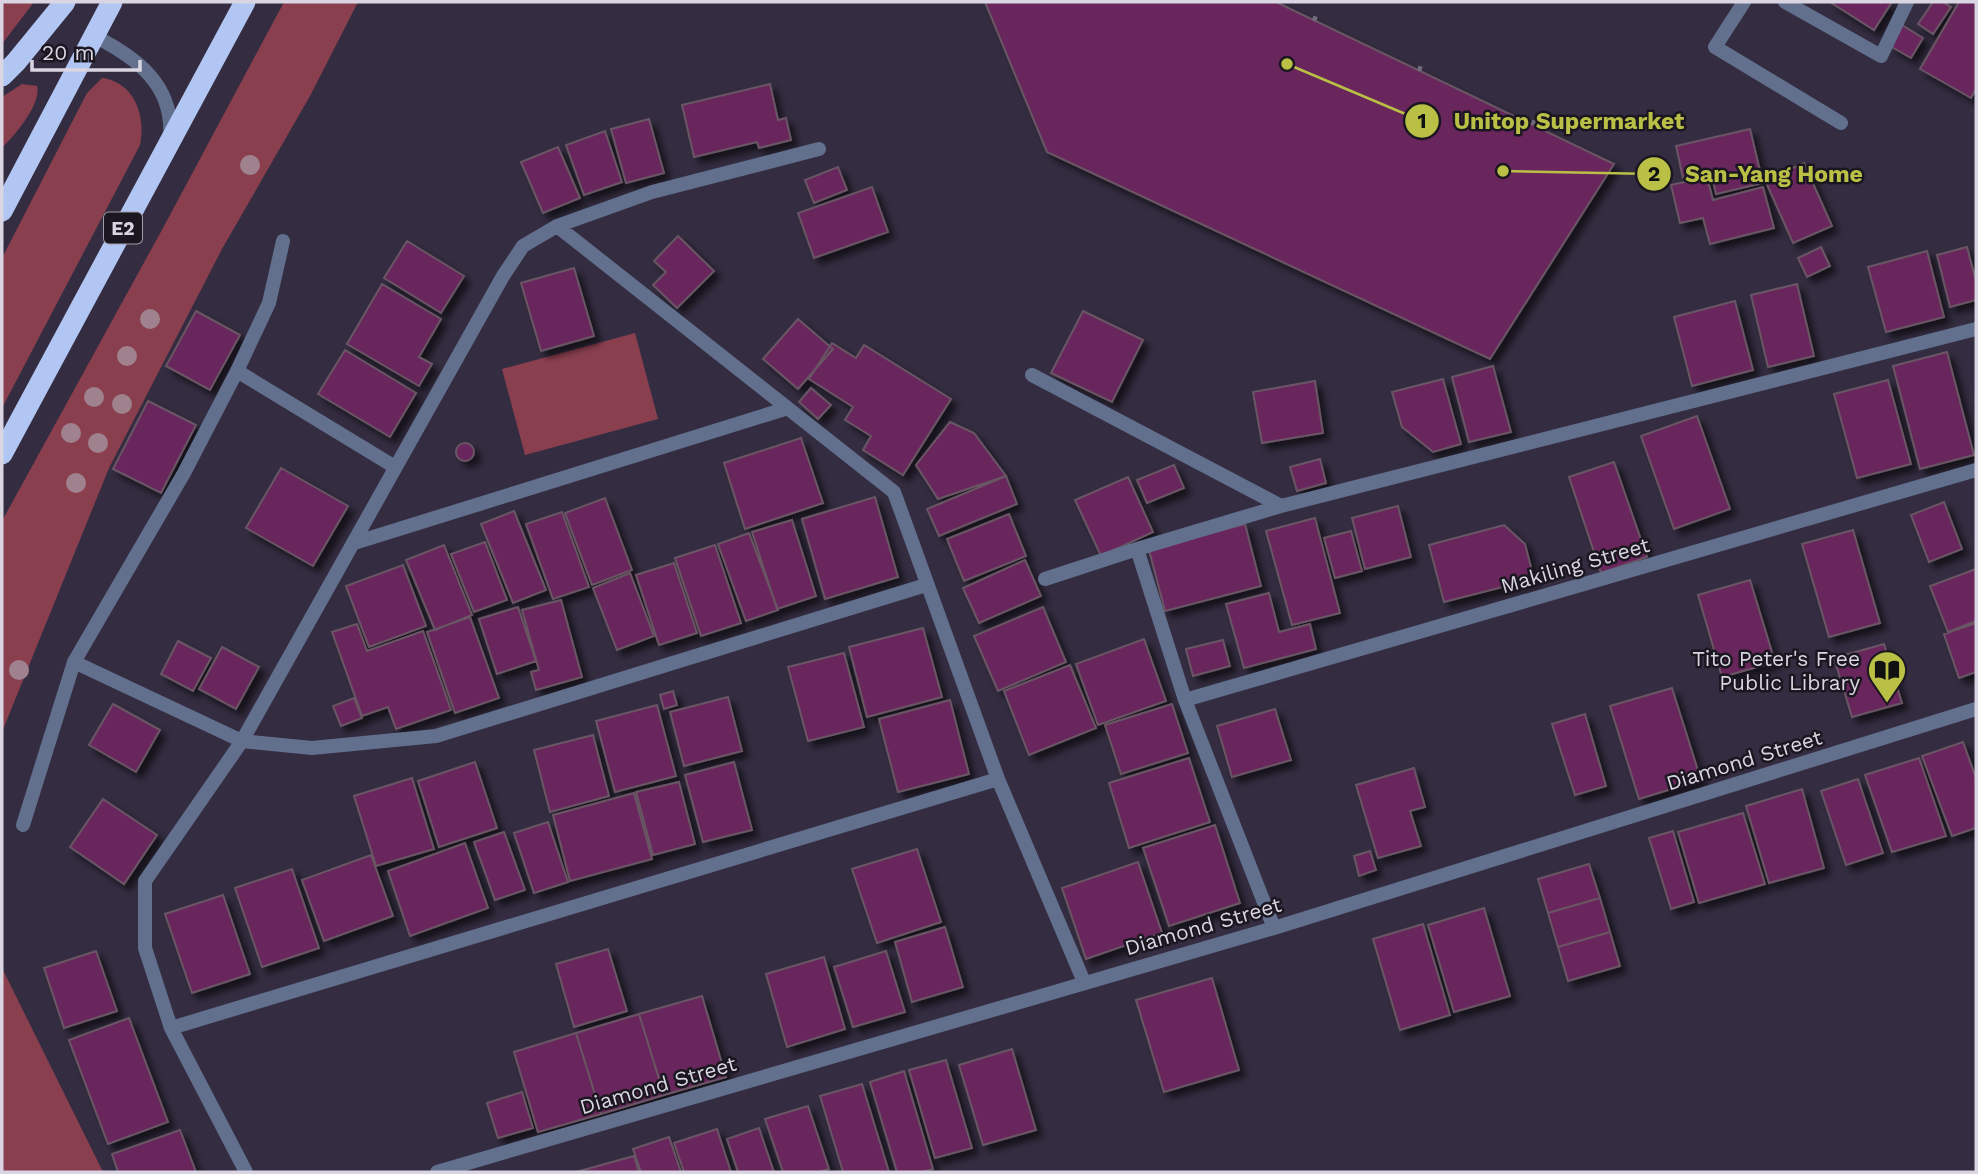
<svg xmlns="http://www.w3.org/2000/svg" width="1978" height="1174" font-family="'Work Sans',sans-serif">
  <style>
    .green { fill: #8a3f4e }
    .building { fill: #67285c; stroke: #695564; stroke-width: 2; filter: url(#shadow) }
    .lines { fill: none; stroke-linecap: round; stroke-linejoin: round }
    .path { stroke: #706a7b; stroke-width: 4.5; stroke-dasharray: 5 5; stroke-linecap: butt }
    .lane { stroke: #62708e; stroke-width: 14 }
    .street { stroke: #62708e; stroke-width: 14 }
    .highway { stroke: #b2c6f3; stroke-width: 21 }
    .tree { fill: #a0818e }
    .labels { text-anchor: middle; dominant-baseline: central; stroke-width: 5; stroke-linejoin: round; paint-order: stroke }
    .shield { fill: #1b1720; stroke: #a09ca8; stroke-width: 2 }
    .shield-label { font-size: 19px; font-weight: bold; fill: #d9d5e2 }
    .street-label { font-size: 21px; fill: #d9d5e2; stroke: #1b1720 }
    .poi-label { font-size: 21px; fill: #d9d5e2; stroke: #1b1720; text-anchor: end }
    .leader { fill: none; stroke: #bac045; stroke-width: 2.5 }
    .callout-dot { fill: #bac045; stroke: #1b1720; stroke-width: 2.5 }
    .mark-label { font-size: 21px; text-anchor: middle; font-weight: bold; fill: #111 }
    .callout-label { font-size: 23px; text-anchor: middle; font-weight: bold; fill: #bac045; stroke: #1b1720; stroke-width: 5; stroke-linejoin: round; paint-order: stroke }
  </style>
  <defs>
    <filter id="shadow"><feDropShadow dx="6" dy="6" stdDeviation="3.5" flood-color="#0009"/></filter>
  </defs>
  <rect width="100%" height="100%" fill="#342d41"/>
  <path class="green" d="M2,2H34L2,44Z
    M284,2H358L310,96L222,249L109,468L2,732V521L163,228Z
    M102,78C135,82 146,117 140,145L2,408V258L87,93Z
    M22,84L37,86C42,104 14,136 2,148V97Z
    M635,333L658,419L525,455L502,369Z
    M2,968L103,1172H2Z"/>
  <path class="building" d="M985,2H1276L1614,164L1490,359L1047,152Z
    M1830,2H1892L1874,30Z
    M1933,2H1943L1951,7L1933,34L1918,24Z
    M1959,2H1976V89L1971,98L1920,69Z
    M1902,25L1923,38L1911,58L1890,46Z
    M770,84L778,120L786,118L791,140L759,148L757,142L694,157L682,105Z
    M649,119L664,173L626,183L611,129Z
    M1750,129L1763,183L1716,194L1711,172L1683,178L1676,146Z
    M605,131L622,182L584,195L566,145Z
    M558,147L580,198L543,213L521,162Z
    M1804,163L1832,226L1793,243L1765,180Z
    M838,167L847,190L814,203L805,180Z
    M1707,177L1713,200L1763,187L1774,228L1710,244L1703,218L1680,223L1671,185Z
    M872,187L888,232L814,258L798,213Z
    M678,236L714,271L677,308L653,285L666,272L654,261Z
    M407,241L464,276L441,313L384,278Z
    M1821,247L1830,266L1807,277L1798,258Z
    M1967,247L1976,281V300L1950,307L1937,255Z
    M1927,251L1944,317L1886,332L1868,267Z
    M574,268L594,336L541,351L521,283Z
    M382,284L441,319L419,357L432,364L419,386L347,344Z
    M1797,284L1814,356L1768,367L1751,295Z
    M1735,301L1753,370L1692,386L1674,317Z
    M196,311L240,335L210,390L166,366Z
    M1083,311L1143,340L1112,402L1051,373Z
    M798,319L833,349L798,389L763,359Z
    M832,343L856,358L864,345L951,399L903,475L863,450L871,436L845,420L853,407L809,379Z
    M345,350L416,393L390,437L318,394Z
    M1947,352L1974,455L1920,469L1893,366Z
    M1493,366L1511,432L1469,442L1452,377Z
    M1443,379L1461,444L1433,452L1402,427L1392,392Z
    M1888,380L1911,464L1857,478L1834,394Z
    M1315,381L1323,433L1262,443L1253,392Z
    M811,388L831,405L818,419L799,402Z
    M148,401L196,425L161,493L113,469Z
    M1697,416L1730,509L1674,529L1641,436Z
    M950,422L974,433L1006,476L938,499L916,465Z
    M801,438L823,503L745,529L724,463Z
    M456 452a9 9 0 1 1 18 0a9 9 0 1 1-18 0Z
    M1320,459L1326,483L1297,491L1290,467Z
    M1614,462L1647,557L1601,573L1569,477Z
    M1174,465L1184,488L1147,503L1137,480Z
    M281,468L348,506L313,566L246,528Z
    M1006,476L1017,504L939,536L927,509Z
    M1128,477L1153,532L1101,556L1075,500Z
    M875,497L898,577L825,599L802,519Z
    M605,498L632,570L592,585L565,513Z
    M1944,502L1962,549L1929,562L1911,515Z
    M1398,506L1411,557L1365,569L1352,518Z
    M514,511L546,590L513,603L481,524Z
    M562,512L589,587L553,599L526,524Z
    M1009,514L1026,556L964,581L947,539Z
    M1315,518L1340,613L1292,625L1266,531Z
    M792,520L816,596L777,609L752,532Z
    M1245,524L1261,586L1165,611L1149,550Z
    M1504,525L1525,544L1534,579L1444,602L1429,545Z
    M1853,530L1880,623L1829,637L1802,544Z
    M1351,531L1362,571L1335,578L1324,538Z
    M749,533L778,610L746,621L718,544Z
    M485,542L507,600L474,612L451,554Z
    M444,545L472,615L435,630L406,560Z
    M715,545L741,623L701,636L675,558Z
    M1025,560L1041,596L979,623L963,588Z
    M674,563L697,633L659,645L636,575Z
    M403,565L426,626L369,647L346,586Z
    M1976,569V621L1948,632L1930,586Z
    M630,573L654,636L617,650L593,588Z
    M1750,580L1775,662L1722,677L1698,595Z
    M1269,593L1279,632L1310,624L1316,649L1244,668L1226,604Z
    M561,600L582,677L536,690L531,672L539,670L522,610Z
    M518,607L536,661L497,674L479,619Z
    M1043,607L1066,662L998,691L974,636Z
    M470,617L499,698L455,713L427,632Z
    M1976,623V672L1959,678L1944,634Z
    M357,624L367,651L423,631L451,710L396,729L388,707L362,716L332,632Z
    M923,628L942,697L867,717L849,647Z
    M1144,639L1166,701L1098,725L1076,664Z
    M1223,640L1230,666L1193,676L1186,649Z
    M178,641L211,658L193,691L161,674Z
    M1884,644L1902,703L1852,717L1834,658Z
    M222,647L259,667L236,709L199,689Z
    M844,653L864,727L808,741L788,667Z
    M1070,665L1096,728L1029,755L1004,691Z
    M1672,688L1701,780L1639,799L1610,706Z
    M673,691L677,705L664,709L660,695Z
    M728,697L742,751L684,766L670,712Z
    M354,698L362,718L341,726L333,706Z
    M950,700L969,774L898,792L879,719Z
    M113,704L160,730L136,772L89,745Z
    M1172,704L1188,753L1121,774L1105,725Z
    M657,705L676,776L615,792L596,721Z
    M1275,709L1291,760L1232,777L1217,726Z
    M1585,714L1606,786L1575,795L1552,724Z
    M593,735L609,796L550,812L534,750Z
    M1963,742L1976,778V828L1952,836L1922,756Z
    M1189,758L1210,822L1129,848L1109,783Z
    M1919,758L1946,836L1892,852L1865,775Z
    M475,762L497,828L439,847L418,781Z
    M734,762L752,830L703,842L685,775Z
    M1414,768L1425,807L1410,811L1421,846L1378,858L1356,785Z
    M412,778L434,849L376,866L354,796Z
    M1858,779L1883,853L1846,865L1821,791Z
    M679,782L695,844L653,855L636,792Z
    M1802,789L1824,868L1769,883L1746,806Z
    M634,793L652,859L570,881L553,815Z
    M103,799L157,835L124,884L70,847Z
    M1743,813L1765,884L1699,903L1678,832Z
    M548,822L568,882L534,893L514,833Z
    M1215,825L1240,903L1169,926L1143,848Z
    M1673,831L1694,902L1671,909L1649,838Z
    M504,832L525,890L495,900L474,842Z
    M465,843L488,908L410,936L388,871Z
    M917,849L941,922L877,943L852,869Z
    M1370,851L1376,870L1359,876L1354,856Z
    M371,855L393,916L324,941L302,880Z
    M1138,862L1162,933L1086,959L1062,888Z
    M1589,864L1600,898L1548,913L1538,879Z
    M292,869L319,948L262,967L235,888Z
    M223,895L250,974L192,993L165,914Z
    M1600,898L1610,932L1558,947L1548,913Z
    M1484,908L1510,996L1454,1012L1428,925Z
    M1423,924L1450,1015L1400,1030L1373,939Z
    M945,927L963,987L912,1002L895,942Z
    M1610,932L1620,966L1568,981L1558,947Z
    M608,949L627,1011L574,1027L556,964Z
    M96,951L117,1011L64,1028L44,968Z
    M886,951L905,1012L853,1027L834,967Z
    M824,957L845,1029L787,1047L766,974Z
    M1212,978L1239,1070L1164,1092L1136,1000Z
    M702,996L726,1077L664,1095L639,1014Z
    M639,1014L664,1095L601,1114L576,1033Z
    M129,1018L168,1122L108,1144L69,1040Z
    M576,1033L601,1114L538,1132L514,1052Z
    M1012,1049L1036,1130L983,1145L959,1065Z
    M946,1060L972,1148L935,1158L909,1070Z
    M904,1071L933,1169L922,1172H897L870,1082Z
    M862,1084L889,1172H843L820,1096Z
    M522,1092L533,1128L498,1138L487,1103Z
    M808,1106L829,1169L819,1172H783L765,1119Z
    M759,1128L774,1172H738L727,1139Z
    M717,1129L731,1172H684L674,1143Z
    M180,1130L196,1172H118L112,1154Z
    M669,1137L681,1172H641L633,1149Z
    M634,1156L639,1172H576Z"/>
  <g class="lines">
    <path class="path" d="M1314,21L1316,15
      M1419,71L1421,65
      M1533,125L1535,119"/>
    <path class="lane" d="M1744,2L1715,47L1841,123
      M1785,2L1881,56L1907,2
      M94,36C136,57 174,85 170,137"/>
    <path class="street" d="M557,226L894,492L998,779L1084,982
      M237,371L395,467
      M1032,375L1281,506
      M354,543L785,409
      M1137,549L1185,700L1274,928
      M1045,579L1137,549L1281,506L1976,329
      M74,662L242,741L312,748L436,736L926,585
      M1185,700L1976,470
      M23,825L74,662L184,473L237,371L269,303L283,241
      M171,1028L998,779
      M246,1172L171,1028L145,948V881L242,741L503,276L523,246L557,226L652,192L819,149
      M437,1172L1274,928L1976,709"/>
    <path class="highway" d="M2,76L16,62L65,2
      M2,211L112,2
      M2,454L245,2"/>
  </g>
  <g class="tree">
    <circle cx="250" cy="165" r="10"/>
    <circle cx="150" cy="319" r="10"/>
    <circle cx="127" cy="356" r="10"/>
    <circle cx="94" cy="397" r="10"/>
    <circle cx="122" cy="404" r="10"/>
    <circle cx="71" cy="433" r="10"/>
    <circle cx="98" cy="443" r="10"/>
    <circle cx="76" cy="483" r="10"/>
    <circle cx="19" cy="670" r="10"/>
  </g>
  <defs>
    <g id="library-pin" transform="scale(2.0125)"><path d="M0 17L-7.5 6A9.5 9.5 0 1 1 7.5 6Z" fill="#bac045" stroke="#1b1720"/><path d="M-6-4Q-3-5.5-.7-3.5V5Q-3 3-6 4ZM6-4Q3-5.5 .7-3.5V5Q3 3 6 4Z" fill="#111"/></g>
  </defs>
  <g fill-rule="evenodd">
    <use href="#library-pin" x="1887" y="670"/>
  </g>
  <g class="labels">
    <rect class="shield" x="104" y="212.5" width="38" height="31" rx="5"/>
    <g class="shield-label">
      <text x="123" y="228">E2</text>
    </g>
    <g class="street-label">
      <text transform="translate(1575 565) rotate(-16)">Makiling Street</text>
      <text transform="translate(1744 760) rotate(-17)">Diamond Street</text>
      <text transform="translate(1203 926) rotate(-16)">Diamond Street</text>
      <text transform="translate(658 1085) rotate(-16)">Diamond Street</text>
    </g>
    <g class="poi-label">
      <text x="1860" y="658">Tito Peter's Free<tspan x="1860" dy="24">Public Library</tspan></text>
    </g>
  </g>
  <path class="leader" d="M1287 64L1422 121M1503 171L1654 174"/>
  <g class="callout-dot">
    <circle cx="1287" cy="64" r="7"/>
    <circle cx="1503" cy="171" r="7"/>
    <circle cx="1422" cy="121" r="18"/>
    <circle cx="1654" cy="174" r="18"/>
  </g>
  <g class="mark-label">
    <text x="1422" y="128">1</text>
    <text x="1654" y="181">2</text>
  </g>
  <g class="callout-label">
    <text x="1569" y="129">Unitop Supermarket</text>
    <text x="1774" y="182">San-Yang Home</text>
  </g>
  <rect width="1978" height="1174" fill="none" stroke="#d9d5e2" stroke-width="7"/>
  <path d="M32 60v10h108v-10" fill="none" stroke="#d9d5e2" stroke-width="3.5"/>
  <text x="42" y="60" font-size="21" fill="#d9d5e2" stroke="#1b1720" stroke-width="5" paint-order="stroke">20 m</text>
</svg>
